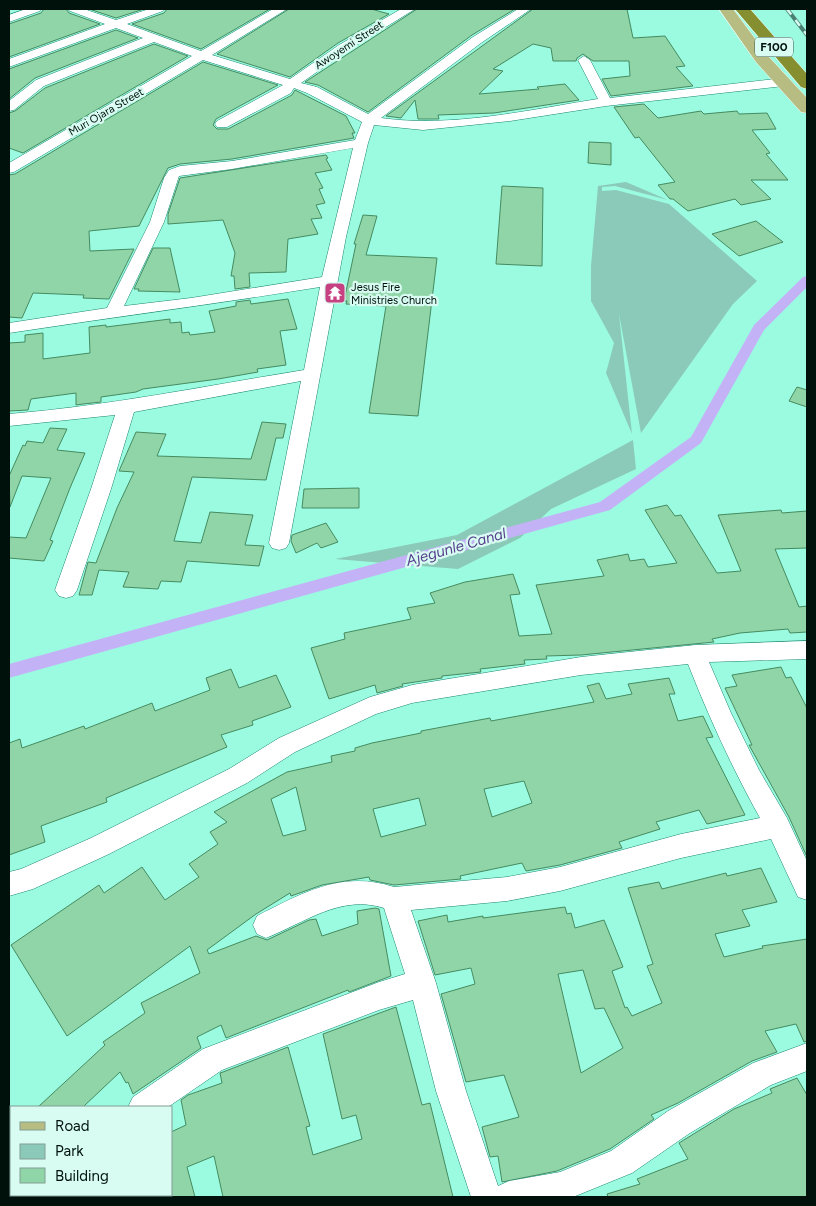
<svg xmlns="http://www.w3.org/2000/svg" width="816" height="1206" font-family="Figtree,sans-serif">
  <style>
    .green { fill: #8bcab8 }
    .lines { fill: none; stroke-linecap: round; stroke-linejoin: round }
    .canal { fill: #c3b3f6; fill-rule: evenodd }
    .building { fill: #90d5a7; stroke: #458b60; fill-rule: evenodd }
    .minor-casing { stroke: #1b8670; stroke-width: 1 }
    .major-casing { stroke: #fff; stroke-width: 1 }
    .highway-casing { stroke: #fff; stroke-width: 1 }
    .minor { fill: #fff; fill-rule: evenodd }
    .major { fill: #b6bc82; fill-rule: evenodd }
    .highway { fill: #858f2f; fill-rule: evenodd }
    .rail-casing { stroke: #4a8172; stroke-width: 4 }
    .rail { stroke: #d8fcf1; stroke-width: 2.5; stroke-dasharray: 7; stroke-linecap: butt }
    .labels { text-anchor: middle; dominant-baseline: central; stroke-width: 4.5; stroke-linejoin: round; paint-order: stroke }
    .far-street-label { font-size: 11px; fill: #00110c; stroke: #d8fcf1 }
    .far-poi-label { font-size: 11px; fill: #00110c; stroke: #d8fcf1; text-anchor: start }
    .shield { fill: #d8fcf1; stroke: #415851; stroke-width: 1 }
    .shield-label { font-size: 12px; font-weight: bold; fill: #00110c }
    .water-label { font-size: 15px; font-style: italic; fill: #58408e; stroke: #d8fcf1 }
  </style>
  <rect width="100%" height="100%" fill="#9bfbe1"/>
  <path class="green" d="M626,182L668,200L615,186L602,187V191L616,190L669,204L757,281L733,304L641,433L619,314L632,434L606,373L614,343L591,301V266L598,186Z
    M633,440L636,469L551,509L520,538L458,569L335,559L457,535Z"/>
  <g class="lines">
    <path class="canal" d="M807,276V287L764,330L701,443L610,510L9,678V664L600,502L691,437L754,325L803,277Z"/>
  </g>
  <path class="building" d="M44,9H66L69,13L100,24L9,57V24L41,13Z
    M89,9H144L116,18Z
    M167,9H270L201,49L132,24L164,13Z
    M289,9H371L389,14L338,43L290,77L217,54Z
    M417,9H515L472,35L368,112L318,85L305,82Z
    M533,9H627L633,38L665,36L685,66L676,67L693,86L611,96L602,79L630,76L629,61H593L583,54L577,58L576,61H553L551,48L533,44L493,69L503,71L479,94L539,89L537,87L565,84L579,100L494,113L438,115L439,119H418L415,100L401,118L386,116Z
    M116,30L138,38L35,78L9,99V69Z
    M154,44L188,56L23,153L9,148V113L15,111L45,88Z
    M203,62L278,85L216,119L213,125L217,129H228L292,95L295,90L346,116L355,133H352L354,138L232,159L180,164L168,168L139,226L89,231L90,251L134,249L109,299L83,298L84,295L33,293L22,318L9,317V175L15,174Z
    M644,104L658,118L701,111L704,114L737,111L739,114L767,113L776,129L752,130L770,153L766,154L788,180H751L771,199L741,205L735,199L688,211L673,199H670L658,185L675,182L639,137L635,138L614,107Z
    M589,142L611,143V165L588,163Z
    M326,155L328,158L326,159L332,170L315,173L323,188L319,189L325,203L316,205L322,218L311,219L318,234L288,239L286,272L249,273L250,287L235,289L234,276H231L235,253L223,220L168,224V214L180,178Z
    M502,186L543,188L542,266L496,264Z
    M363,215L377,216L366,255L437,258L418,416L369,413L386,306L346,304L347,301H344L356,244H354Z
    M756,221L783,242L739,256L712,234Z
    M153,248H170L180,292L138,291L139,289H134Z
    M288,299L297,329L280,331L286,365L257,369L258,372L218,379L143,389L136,392L101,397V402L83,404L76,405V393L31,399L28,410L9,411V343L25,342V335L43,333V359L90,353L89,327L106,325V327L170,319V323L181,322L182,333L189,332L190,335L215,332L209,311L236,306V302L250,300L251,304Z
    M797,387L807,390V407L789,401Z
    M262,422L286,424L283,438H276L266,480L192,477L174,541L201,543L210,512L253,515L245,545L264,546L259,566L187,561L181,582L161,581L158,589L123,587L129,572L99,570L92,595H79L88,562L96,563L117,508L134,472L119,471L136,432L166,434L157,456L251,459Z
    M50,428L67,429L57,450L85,453L70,488L50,540L53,541L44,561L9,558V537L26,538L51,478L22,476L10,507L9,476L23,445L25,446L27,441L43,443Z
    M359,488V508H302L304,489Z
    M667,505L675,516L681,515L717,573L741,571L718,515L781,510L782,513L807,511V548L775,549L799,607L807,606V632L790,633L788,629L740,633L712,639L714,642L581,655L546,656L547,659L524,660L525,664L480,669L481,672L442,676V678L402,684L403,686L377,693L375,685L329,699L311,648L345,639L344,633L411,619L407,608L435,603L430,593L465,582L513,574L520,594L510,595L519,636L552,634L536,585L604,576L597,560L628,554L630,561L644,559L648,567L677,563L645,510Z
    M326,523L338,542L321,548L317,543L296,553L291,541L292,535Z
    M781,667L786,678L791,677L807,708V857L789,817L749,745H752L725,688L737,686L732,675Z
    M231,669L239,688L276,675L291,707L252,721L253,725L221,735L227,747L106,798L107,802L41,826L45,842L9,855V743L20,739L22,748L84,726L85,729L152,703L155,711L210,690L206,678Z
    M669,678L675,694H669L678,721L703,716L713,737L706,738L745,815L707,824L699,810L656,822L660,829L619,842L622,848L560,865L526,871L522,863L460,876L461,879L394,885L370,880L369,877L322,885L291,896L290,893L256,914L207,950L209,954L256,936L267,940L309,920L316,919L322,936L358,924L357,911L375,908L379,909L391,976L349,992L348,990L226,1038L221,1025L197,1037L201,1048L133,1094L128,1082L126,1083L120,1072L83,1107H38L105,1045L103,1042L145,1013L141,1003L200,973L190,946L67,1036L11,945L99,885L104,893L142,867L165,900L199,877L189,864L218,844L210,832L227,822L214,812L287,772L332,762L331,756L355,751V748L372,743L421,733V731L490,718L491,721L594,702L587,686L599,683L606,699L632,694L628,684ZM524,781L532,803L492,817L484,789ZM296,787L306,830L283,836L271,799ZM419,798L426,825L381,837L373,809Z
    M761,868L777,902L742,910L750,926L715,934L724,957L763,948L762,946L807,939V1041L804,1042L796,1024L765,1031L777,1052L752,1061L678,1103L651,1115L654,1119L610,1149L557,1171L502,1182L498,1156L490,1157L482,1127L519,1117L504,1075L466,1082L441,994L475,984L471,968L435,975L418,921L447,915L448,922L483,916V918L565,907L567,914L571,913L575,928L604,920L623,967L612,971L625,1008L627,1007L632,1016L662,1003L647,966L653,964L628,888L659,882L662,889L726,873L727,876ZM583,970L595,1009L604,1008L623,1048L581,1073L558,974Z
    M396,1007L422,1105L430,1103L453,1197H223L214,1156L187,1167L195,1197H171V1132L186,1125L181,1100L188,1095L222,1083L220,1073L223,1072L288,1047L310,1126L306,1127L313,1155L362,1139L356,1115L342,1119L323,1034Z
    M797,1078L807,1095V1197H608L607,1194L640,1184L637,1179L688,1159L679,1143L734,1109L772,1093L770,1089Z"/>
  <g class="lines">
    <g class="minor-casing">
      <path id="minor" d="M26,9H42L40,11L9,22V15Z
        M68,9H84L116,20L149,9H165L163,11L127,24L201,51L273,9H287L212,55L290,79L339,45L401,9H415L347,51L301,83L317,87L368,114L473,37L518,9H531L481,43L381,118C451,128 528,110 598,99L578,60L584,56L590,60L610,98L784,78L790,82L784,86L606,106L510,121L423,130L374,125L368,143L346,237L289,543L286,548L279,550L272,548L269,543L301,381L134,412L111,489L77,590L73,596L66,598L59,596L55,590L91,489L115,415L9,426V414C108,406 205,386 304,370L320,287C217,304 113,317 9,333V323L107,308L150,222L164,178L169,170L180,166L232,161L355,140L362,122L307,93L294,88L291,93L227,127H217L215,124L217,121L283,85L203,60L14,172L9,173V163L192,56L154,42L44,86L14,110L9,111V101L36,80L143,38L116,28L9,67V59L105,24L70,11ZM353,148L322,277L191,298L124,306L164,222L179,176L232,169Z
        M807,641V659L709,662L731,713L759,770L787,818L807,861V900L798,897L771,839L681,858L560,891L507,901L411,910L436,983L466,1091L498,1186L509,1181L560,1172L611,1151L668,1111L753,1063L807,1043V1071L771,1085L690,1133L632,1173L573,1197H471L436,1091L413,1000L379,1010L222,1070L168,1107H128L133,1097L203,1049L379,982L405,974L384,908C341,894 304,923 266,938L257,934L253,925L257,916C302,893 342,870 394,887L507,877L560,867L681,834L760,818C732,768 709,717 688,664L581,675L412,703L376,714L295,752L247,783L109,854L33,889L9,896V872L21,869L91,838L229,769L279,738L370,697L412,685L581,657L695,645Z
        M9,1144H11V1174H9Z"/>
    </g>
    <g class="major-casing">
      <path id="major" d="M719,9H733L768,56L807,98V113L801,112L756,62Z"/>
    </g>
    <g class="highway-casing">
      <path id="highway" d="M735,9H750L807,74V89L801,87Z"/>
    </g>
    <use href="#minor" class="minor"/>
    <use href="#major" class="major"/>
    <use href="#highway" class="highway"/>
    <g class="rail-casing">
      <path id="rail" d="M787,9L807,35"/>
    </g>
    <use href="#rail" class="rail"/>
  </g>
  <defs>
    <g id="temple-square" transform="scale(1.125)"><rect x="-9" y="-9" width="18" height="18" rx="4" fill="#c74081" stroke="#d8fcf1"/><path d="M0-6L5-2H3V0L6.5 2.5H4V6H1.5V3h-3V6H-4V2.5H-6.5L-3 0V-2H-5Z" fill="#fff"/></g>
  </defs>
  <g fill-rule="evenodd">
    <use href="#temple-square" x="335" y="293"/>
  </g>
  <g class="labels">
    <g class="far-street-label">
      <text transform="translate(349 45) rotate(-33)">Awoyemi Street</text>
      <text transform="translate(106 112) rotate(-30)">Muri Ojara Street</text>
    </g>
    <g class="far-poi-label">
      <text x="351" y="287">Jesus Fire<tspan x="351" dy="13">Ministries Church</tspan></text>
    </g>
    <rect class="shield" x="755" y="37.5" width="38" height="19" rx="4"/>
    <g class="shield-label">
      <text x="774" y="47">F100</text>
    </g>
    <g class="water-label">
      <text transform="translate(456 547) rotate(-16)">Ajegunle Canal</text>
    </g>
  </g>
  <rect width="816" height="1206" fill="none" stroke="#00110c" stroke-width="20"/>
  <rect x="10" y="1106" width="162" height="90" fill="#d8fcf1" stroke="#829e95"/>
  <rect x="20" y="1122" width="25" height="8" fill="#b6bc82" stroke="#829e95"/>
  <text x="55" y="1131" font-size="15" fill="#00110c">Road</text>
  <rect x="20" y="1144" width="25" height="15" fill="#8bcab8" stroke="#829e95"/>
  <text x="55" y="1156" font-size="15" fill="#00110c">Park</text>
  <rect x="20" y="1168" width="25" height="15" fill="#90d5a7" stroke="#829e95"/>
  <text x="55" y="1181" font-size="15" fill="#00110c">Building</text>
</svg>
